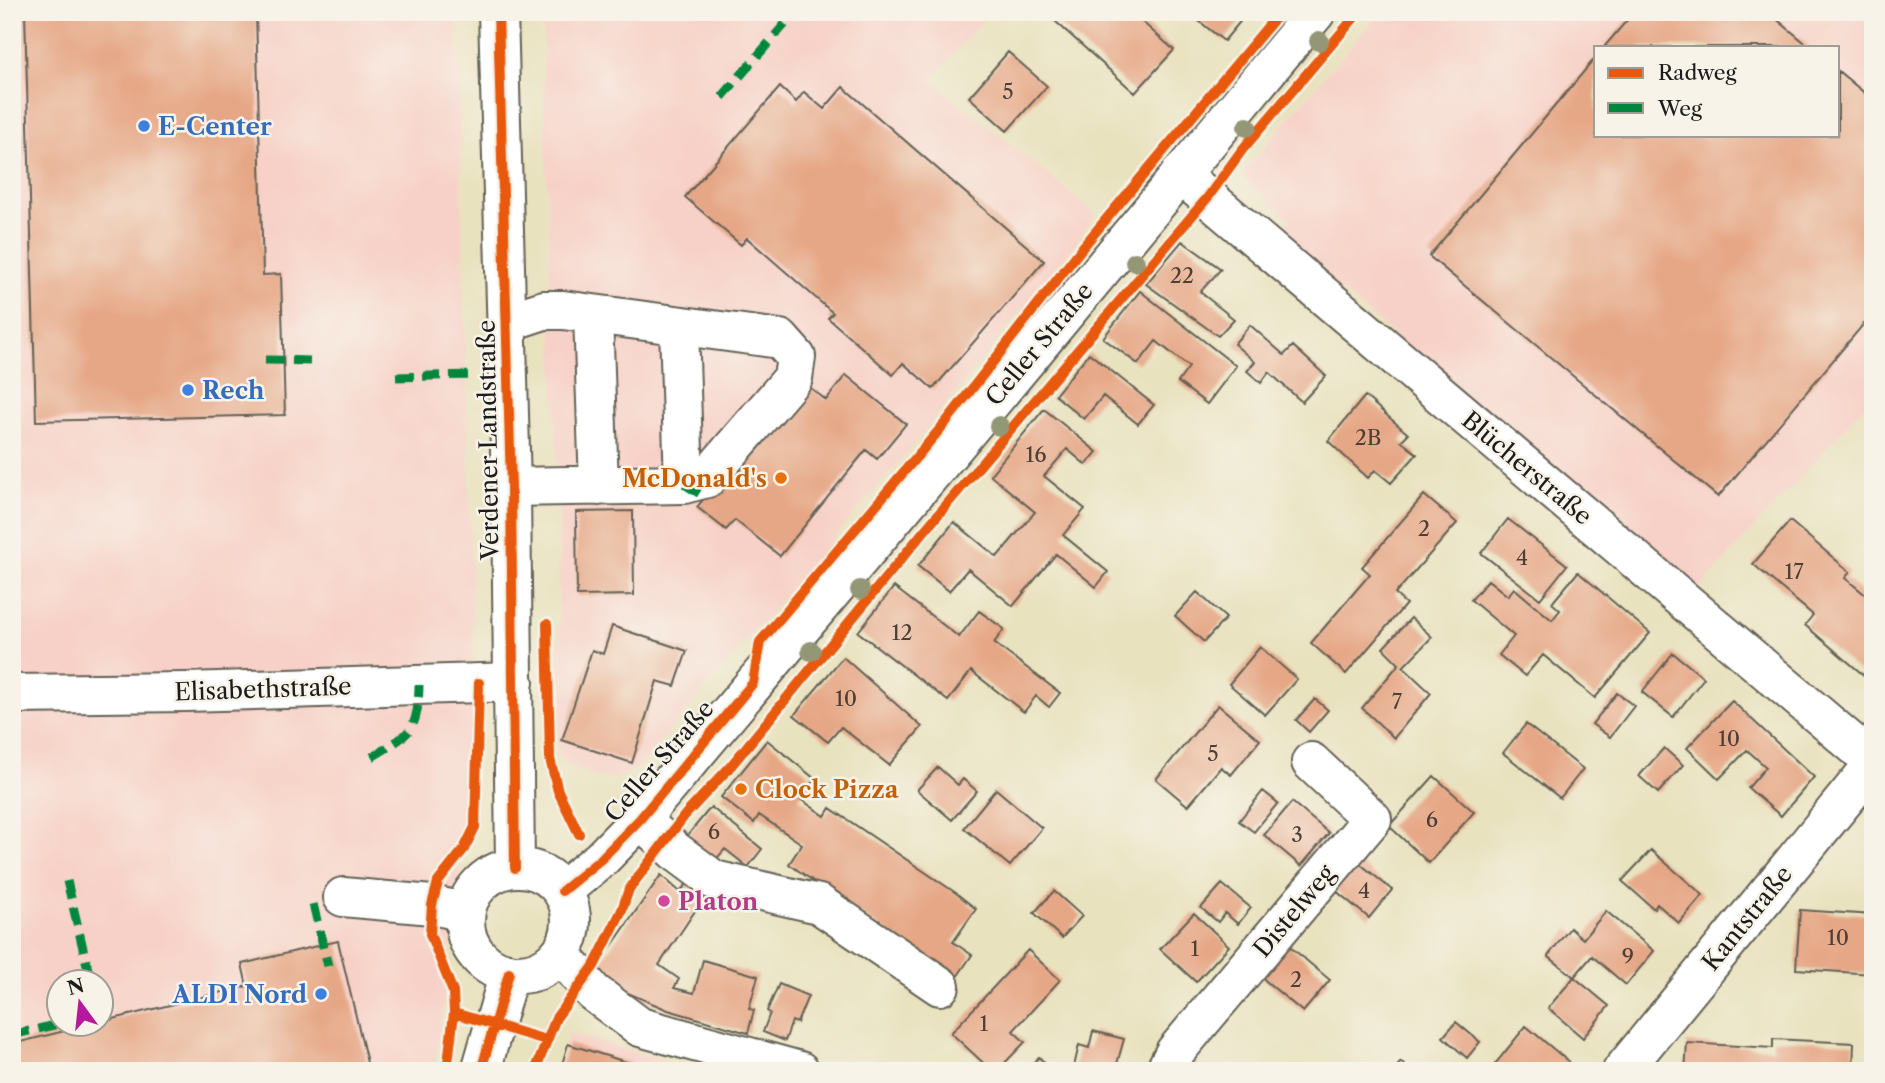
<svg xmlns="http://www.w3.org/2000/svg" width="1885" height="1083" font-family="'Libre Caslon Text',serif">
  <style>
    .built { fill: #f7d1c7; fill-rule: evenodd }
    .building { fill: #e6a786 }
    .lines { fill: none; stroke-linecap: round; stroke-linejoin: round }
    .minor-casing { stroke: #646155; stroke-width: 42 }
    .major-casing { stroke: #646155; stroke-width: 42 }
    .minor { stroke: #fff; stroke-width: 38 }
    .major { stroke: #fff; stroke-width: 38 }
    .quiet { stroke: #00873e; stroke-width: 9; stroke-dasharray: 18 9; stroke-linecap: butt }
    .cycleway-casing { stroke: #f7f3e8; stroke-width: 15 }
    .cycleway { stroke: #e8590c; stroke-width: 10 }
    .tree { fill: #949776 }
    .shop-dot { fill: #3f7fe0; stroke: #f7f3e8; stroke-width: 2.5 }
    .food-dot { fill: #e8710a; stroke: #f7f3e8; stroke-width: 2.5 }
    .hotel-dot { fill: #d1479c; stroke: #f7f3e8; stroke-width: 2.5 }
    .labels { text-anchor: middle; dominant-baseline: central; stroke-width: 5; stroke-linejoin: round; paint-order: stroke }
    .number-label { font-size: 21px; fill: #4e3f36 }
    .shop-label { font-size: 24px; font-weight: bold; fill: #366cbe; stroke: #f7f3e8; text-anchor: start }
    .street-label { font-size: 24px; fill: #1c1c1c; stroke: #f7f3e8 }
    .food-label { font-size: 24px; font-weight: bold; fill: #c56008; stroke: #f7f3e8; text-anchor: end }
    .hotel-label { font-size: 24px; font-weight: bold; fill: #b23c85; stroke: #f7f3e8; text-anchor: start }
  </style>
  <rect width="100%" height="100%" fill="#f7f3e8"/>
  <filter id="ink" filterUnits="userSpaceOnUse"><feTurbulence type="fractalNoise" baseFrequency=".0143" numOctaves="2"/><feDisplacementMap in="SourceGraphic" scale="14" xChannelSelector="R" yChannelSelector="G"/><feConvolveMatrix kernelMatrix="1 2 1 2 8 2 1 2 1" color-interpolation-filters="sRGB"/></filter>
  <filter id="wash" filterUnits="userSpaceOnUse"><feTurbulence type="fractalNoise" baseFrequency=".00686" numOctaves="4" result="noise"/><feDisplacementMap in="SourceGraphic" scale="28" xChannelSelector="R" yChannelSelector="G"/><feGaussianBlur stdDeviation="1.57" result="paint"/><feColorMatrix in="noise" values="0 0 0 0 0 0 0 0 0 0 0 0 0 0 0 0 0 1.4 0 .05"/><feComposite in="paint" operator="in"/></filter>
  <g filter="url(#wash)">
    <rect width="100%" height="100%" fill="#e9e2bf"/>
    <path class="built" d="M12,12H457L473,646L471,782L435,1071H12V854L16,851L12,569ZM60,982H102V1024H60Z
      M543,12H991L930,80L1096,214L1076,243L926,430L637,768L615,779L595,777L564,762L558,747L559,507L544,105Z
      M1380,12H1873V396L1699,589L1277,238L1291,221L1241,175ZM1596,47H1838V135H1596Z
      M569,1033L701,1071H557Z"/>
    <g id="blocks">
      <path class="building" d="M25,12H256L263,275L281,274L285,415L36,421Z
        M1045,12H1131L1174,50L1135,93Z
        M1198,12H1248L1224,41L1194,17Z
        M1634,12H1768L1810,47H1604Z
        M1008,52L1047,86L1007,131L969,97Z
        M1596,57V135H1838V71L1873,100V313L1718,497L1429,256Z
        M780,87L796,102L804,92L824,109L843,87L1044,261L933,389L903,363L893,375L828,318L833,313L747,238L741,245L685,197Z
        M1182,241L1221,269L1200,292L1234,319L1218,336L1146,284Z
        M1140,291L1236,366L1207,404L1178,382L1189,367L1156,341L1138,364L1103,338Z
        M1250,325L1284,355L1293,346L1326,376L1302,402L1269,372L1261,383L1247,371L1255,362L1234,344Z
        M1089,353L1154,405L1138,424L1103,396L1084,419L1055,395Z
        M846,375L906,424L877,459L866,450L780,556L735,520L726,530L697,507L800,380L826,400Z
        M1365,396L1408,434L1401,441L1417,454L1391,483L1375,470L1368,478L1328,441Z
        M1044,409L1097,452L1086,465L1067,449L1044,476L1085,509L1063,535L1108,572L1096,587L1056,554L1013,606L968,569L949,591L918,566L954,522L997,557L1035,512L990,475Z
        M1424,495L1457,523L1395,594L1406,604L1346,674L1311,643L1370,574L1362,567Z
        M633,511L634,595L577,596L576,512Z
        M1508,519L1567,565L1540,599L1481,553Z
        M1790,521L1850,572L1845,578L1873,601V671L1867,678L1805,625L1813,615L1753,564Z
        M1578,572L1650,633L1595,698L1543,655L1525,676L1499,655L1514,636L1471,600L1488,580L1508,596L1514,588L1552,620L1560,610L1552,603Z
        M894,587L959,637L979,611L1004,629L994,643L1060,693L1049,707L1036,696L1024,712L971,671L948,701L858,632Z
        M1197,592L1226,618L1204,642L1175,616Z
        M1411,618L1432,637L1403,667L1431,693L1394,738L1362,708L1399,664L1383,648Z
        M612,626L687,651L675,686L657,681L632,763L562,740L592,650L603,654Z
        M1260,647L1297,679L1265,715L1229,684Z
        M1673,653L1704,678L1673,717L1642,692Z
        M843,657L922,727L889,765L841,727L828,742L794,715Z
        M1617,693L1634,706L1610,737L1592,724Z
        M1315,699L1328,710L1309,732L1296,720Z
        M1732,701L1814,777L1781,816L1748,788L1766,767L1747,750L1719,779L1687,748Z
        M1218,705L1260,740L1231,775L1221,767L1188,806L1156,779Z
        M1526,724L1583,769L1560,798L1503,753Z
        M767,740L815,779L799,798L825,816L830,808L956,893L976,909L953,942L972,955L957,977L870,921L789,864L802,844L759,815L754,823L721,797Z
        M1664,748L1683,765L1658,793L1639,776Z
        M938,767L958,785L963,779L977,791L952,820L917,790Z
        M1434,776L1474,812L1429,863L1389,826Z
        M996,789L1042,828L1010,866L964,828Z
        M1263,791L1278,803L1254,832L1239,821Z
        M1292,802L1329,833L1301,866L1264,835Z
        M711,807L762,849L748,867L725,849L711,865L683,841Z
        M1651,850L1703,895L1679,923L1657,904L1654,909L1622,881Z
        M1358,862L1392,890L1369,918L1335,890Z
        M661,875L680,892L689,881L707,893L659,965L679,979L674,988L694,993L703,960L758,976L749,1009L754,1010L748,1033L668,1010L590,977Z
        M1222,884L1251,908L1238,924L1225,913L1218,922L1201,908Z
        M1054,891L1082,916L1062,938L1034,913Z
        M1800,910L1873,915V974L1796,969Z
        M1606,911L1654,951L1626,985L1592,956L1574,977L1548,956L1570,928L1583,939Z
        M1194,913L1229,946L1196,982L1160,949Z
        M338,941L369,1071H12V1044L247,986L242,964Z
        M1288,945L1330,980L1303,1012L1261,977Z
        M1028,950L1060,980L1013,1031L1025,1042L997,1071H992L951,1033Z
        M1574,977L1609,1006L1583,1038L1548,1008Z
        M779,984L808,996L797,1023L792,1021L785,1041L763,1032L770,1013L767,1011Z
        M1456,1022L1480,1042L1467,1058L1443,1037Z
        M1526,1026L1569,1062L1561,1071L1491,1069Z
        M1093,1031L1124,1039L1115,1071H1073L1079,1045L1089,1048Z
        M1773,1039L1854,1043L1853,1071H1685L1687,1043L1773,1048Z
        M568,1044L639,1066L638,1071H560Z
        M1039,1057L1050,1069L1048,1071H1025Z
        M1188,1062L1211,1070V1071H1185Z
        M1401,1062L1411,1071H1393Z"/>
    </g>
  </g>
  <g filter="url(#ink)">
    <use href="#blocks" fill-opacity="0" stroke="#646155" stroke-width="2"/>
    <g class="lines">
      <g class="minor-casing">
        <path id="minor" d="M1180,174L1873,761
          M593,315L599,486
          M507,322L544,310H563L780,339L796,357L793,378L707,478L684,484L511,487
          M679,326L684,484
          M12,694L186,692L514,682
          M640,819L675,851L714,880L819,904L940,986
          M343,897L432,905L465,912
          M560,953L593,992L640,1027L800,1071
          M1165,1071L1175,1052L1372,819L1311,762
          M1622,1071L1873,765"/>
      </g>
      <g class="major-casing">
        <path id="major" d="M498,12L511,487L515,868
          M465 921a53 53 0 1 1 106 0a53 53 0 1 1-106 0Z
          M562,891L601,859L640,819L964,435L1316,12
          M481,1071L509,973"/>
      </g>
      <use href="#minor" class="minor"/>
      <use href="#major" class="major"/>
      <path class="quiet" d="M722,97L785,24
        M265,360L316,361
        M396,377L473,375
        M684,484L705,497
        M372,757C410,733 418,733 419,685
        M67,881L91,982
        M313,904L328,966
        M12,1035L60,1024"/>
      <g class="cycleway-casing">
        <path id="cycleway" d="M498,12L511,487L515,868
          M547,624L550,759L558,791L579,834
          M562,891L601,859L640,819L753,683L760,642L946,422L1082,248L1280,12
          M454,1013L546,1040
          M447,1071L454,1013L453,992L430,934L432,905L438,882L464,849L475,827L479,683
          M481,1071L509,973
          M535,1071L556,1018L594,966L622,910L629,889L685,815L730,767L925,530L1208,197L1242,150L1359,12"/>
      </g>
      <use href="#cycleway" class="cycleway"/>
    </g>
    <g class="tree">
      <circle cx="1319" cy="41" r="10"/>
      <circle cx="1247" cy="127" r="10"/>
      <circle cx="1135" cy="262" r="10"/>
      <circle cx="999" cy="426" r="10"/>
      <circle cx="860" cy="590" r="10"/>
      <circle cx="811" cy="651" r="10"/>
    </g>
  </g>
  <g class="shop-dot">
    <circle cx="144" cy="126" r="7"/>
    <circle cx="188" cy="390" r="7"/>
    <circle cx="321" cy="994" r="7"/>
  </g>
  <g class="food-dot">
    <circle cx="781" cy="478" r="7"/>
    <circle cx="741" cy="789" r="7"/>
  </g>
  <circle class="hotel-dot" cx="664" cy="901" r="7"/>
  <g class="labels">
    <g class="number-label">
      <text x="1008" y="91">5</text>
      <text x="1182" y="275">22</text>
      <text x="1368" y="437">2B</text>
      <text x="1036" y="454">16</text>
      <text x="1424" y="528">2</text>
      <text x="1522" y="557">4</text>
      <text x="1794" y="571">17</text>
      <text x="902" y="632">12</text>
      <text x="846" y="698">10</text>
      <text x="1397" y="701">7</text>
      <text x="1729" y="738">10</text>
      <text x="1213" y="753">5</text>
      <text x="1432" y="819">6</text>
      <text x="714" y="831">6</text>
      <text x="1297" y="834">3</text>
      <text x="1364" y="890">4</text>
      <text x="1838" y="937">10</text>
      <text x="1195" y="948">1</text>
      <text x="1628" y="956">9</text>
      <text x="1296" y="979">2</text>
      <text x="984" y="1023">1</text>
    </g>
    <g class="shop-label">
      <text x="158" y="126">E-Center</text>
      <text x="202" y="390">Rech</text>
      <text x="307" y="994" text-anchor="end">ALDI Nord</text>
    </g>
    <g class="street-label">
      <text transform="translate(1039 344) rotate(-50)">Celler Straße</text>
      <text transform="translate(488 440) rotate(-91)">Verdener Landstraße</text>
      <text transform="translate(1527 468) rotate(40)">Blücherstraße</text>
      <text transform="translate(263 689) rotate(-2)">Elisabethstraße</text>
      <text transform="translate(659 761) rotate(-49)">Celler Straße</text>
      <text transform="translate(1294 911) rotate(-50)">Distelweg</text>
      <text transform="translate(1747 918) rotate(-51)">Kantstraße</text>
    </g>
    <g class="food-label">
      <text x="767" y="478">McDonald's</text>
      <text x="755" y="789" text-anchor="start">Clock Pizza</text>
    </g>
    <g class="hotel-label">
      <text x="678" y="901">Platon</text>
    </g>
  </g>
  <rect width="1885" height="1083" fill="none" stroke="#f7f3e8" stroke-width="42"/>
  <rect x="1594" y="46" width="245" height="91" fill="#f7f3e8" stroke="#9f9d96" stroke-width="2"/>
  <rect x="1608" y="68" width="35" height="10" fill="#e8590c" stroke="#9f9d96" stroke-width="2"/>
  <text x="1658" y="80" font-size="21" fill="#1c1c1c">Radweg</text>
  <rect x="1608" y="103" width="35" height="10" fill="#00873e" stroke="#9f9d96" stroke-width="2"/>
  <text x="1658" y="116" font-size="21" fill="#1c1c1c">Weg</text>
  <g transform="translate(80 1003) rotate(345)"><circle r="33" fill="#f7f3e8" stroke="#9f9d96" stroke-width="2"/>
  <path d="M0-5L12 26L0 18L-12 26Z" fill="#b5179e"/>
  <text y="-10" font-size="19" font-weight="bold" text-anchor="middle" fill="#1c1c1c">N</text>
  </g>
</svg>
